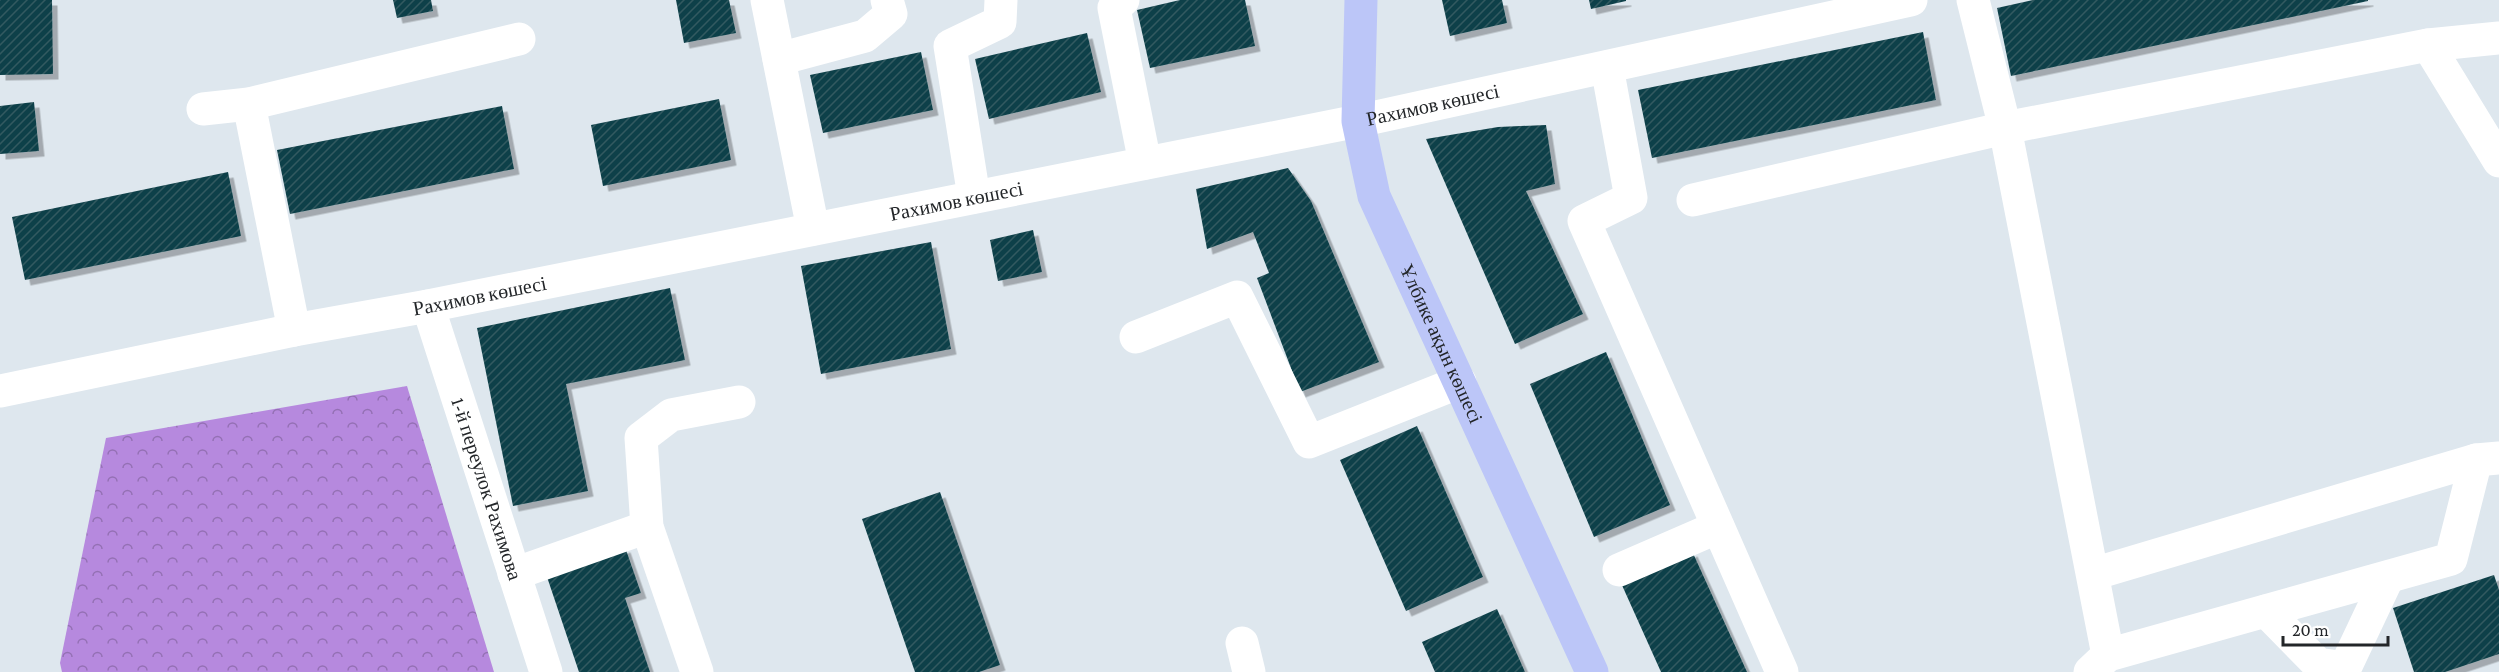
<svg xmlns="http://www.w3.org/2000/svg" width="2499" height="672" font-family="'Crimson Pro',serif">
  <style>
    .forest { fill: url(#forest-crowns) }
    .building { fill: url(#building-hatch); filter: url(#shadow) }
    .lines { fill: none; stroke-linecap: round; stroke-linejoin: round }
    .minor { stroke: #fff; stroke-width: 33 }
    .major { stroke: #bcc6f8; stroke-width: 33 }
    .labels { text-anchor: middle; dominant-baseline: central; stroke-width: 6; stroke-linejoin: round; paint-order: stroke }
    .street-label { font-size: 20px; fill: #232629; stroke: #fff }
  </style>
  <defs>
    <pattern id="forest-crowns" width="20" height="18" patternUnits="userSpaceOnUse" patternTransform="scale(1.5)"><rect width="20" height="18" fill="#b689de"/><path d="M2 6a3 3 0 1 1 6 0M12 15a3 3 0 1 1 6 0" fill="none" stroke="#9470b4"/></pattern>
    <pattern id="building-hatch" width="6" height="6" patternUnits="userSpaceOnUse" patternTransform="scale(1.5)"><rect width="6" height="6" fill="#114149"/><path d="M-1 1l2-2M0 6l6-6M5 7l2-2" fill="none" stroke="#335a61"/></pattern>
    <filter id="shadow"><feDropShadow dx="5.5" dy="5.5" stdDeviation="0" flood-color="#0004"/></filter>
  </defs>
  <rect width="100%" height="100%" fill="#dee7ee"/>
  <path class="forest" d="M407,386L494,672H62L60,663L106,438Z"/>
  <path class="building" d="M0,0H52L53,74L0,75Z
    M393,0H431L433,11L397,18Z
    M676,0H729L736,33L684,43Z
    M1180,0H1245L1255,46L1150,68L1137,10Z
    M1442,0H1502L1507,23L1450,36Z
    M1589,0H1626V1L1591,9Z
    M2033,0H2368V1L2011,76L1997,8Z
    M1923,32L1936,100L1652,158L1638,90Z
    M1087,33L1101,92L989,119L975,59Z
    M921,52L933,110L823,133L810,75Z
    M719,99L731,160L603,186L591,125Z
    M34,102L39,151L0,154V106Z
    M502,106L514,169L290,214L277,150Z
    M1546,125L1555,184L1526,191L1583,314L1515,344L1426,139L1498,127Z
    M1288,168L1311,201L1379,362L1300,392L1257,278L1269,273L1253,232L1207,249L1196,189Z
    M228,172L241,236L25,280L12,217Z
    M1033,230L1042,272L998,281L990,240Z
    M931,242L951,349L821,374L801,266Z
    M670,288L685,360L566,384L588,491L513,506L477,328Z
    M1606,352L1670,505L1594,537L1530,384Z
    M1417,426L1483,577L1406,611L1340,460Z
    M940,492L1000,665L979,672H915L862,519Z
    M625,547L641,593L625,598L650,672H579L546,574Z
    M1692,551L1747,672H1661L1621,583Z
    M2494,575L2499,590V654L2445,672H2414L2393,608Z
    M1497,609L1525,672H1435L1422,642Z"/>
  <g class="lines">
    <g class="minor">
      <path d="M767,0L813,229"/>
      <path d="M1123,0L1114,8L1145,163"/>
      <path d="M1973,0L2005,128L2108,655"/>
      <path d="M2428,45L2499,161"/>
      <path d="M779,59L865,36L891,14L887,0"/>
      <path d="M1607,67L1631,198L1584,221L1782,672"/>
      <path d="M249,104L294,330"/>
      <path d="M203,109L249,104L519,39"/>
      <path d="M974,197L950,46L1000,22L1001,0"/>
      <path d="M1693,200L2005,128L2428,45L2499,38"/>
      <path id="s1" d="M428,306L546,672"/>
      <path d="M1136,337L1237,297L1309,442L1460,382"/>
      <path id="s2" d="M0,391L294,330L428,306L1358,121L1911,0"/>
      <path d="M1619,570L1718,527"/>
      <path d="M514,574L647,527"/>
      <path d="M2093,574L2476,460L2499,458"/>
      <path d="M2266,611L2318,664L2345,668L2388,577"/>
      <path d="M1242,643L1249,672"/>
      <path d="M697,672L647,527L641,438L671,415L739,402"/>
      <path d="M2090,672L2108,655L2451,559L2476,460"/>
    </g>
    <path class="major" id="s3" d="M1361,0L1358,121L1374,196L1592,672"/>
  </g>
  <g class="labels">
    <g class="street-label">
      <text stroke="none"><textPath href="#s2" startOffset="1461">Рахимов көшесі</textPath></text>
      <text stroke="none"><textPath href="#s2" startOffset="975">Рахимов көшесі</textPath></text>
      <text stroke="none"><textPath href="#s2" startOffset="489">Рахимов көшесі</textPath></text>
      <text stroke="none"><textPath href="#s3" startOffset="360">Ұлбике ақын көшесі</textPath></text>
      <text stroke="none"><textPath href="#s1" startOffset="192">1-й переулок Рахимова</textPath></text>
    </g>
  </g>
  <path d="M2283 636v9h105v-9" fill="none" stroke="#232629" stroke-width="3"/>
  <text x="2292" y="636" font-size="18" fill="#232629" stroke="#ffffff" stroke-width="4.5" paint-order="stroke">20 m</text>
</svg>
